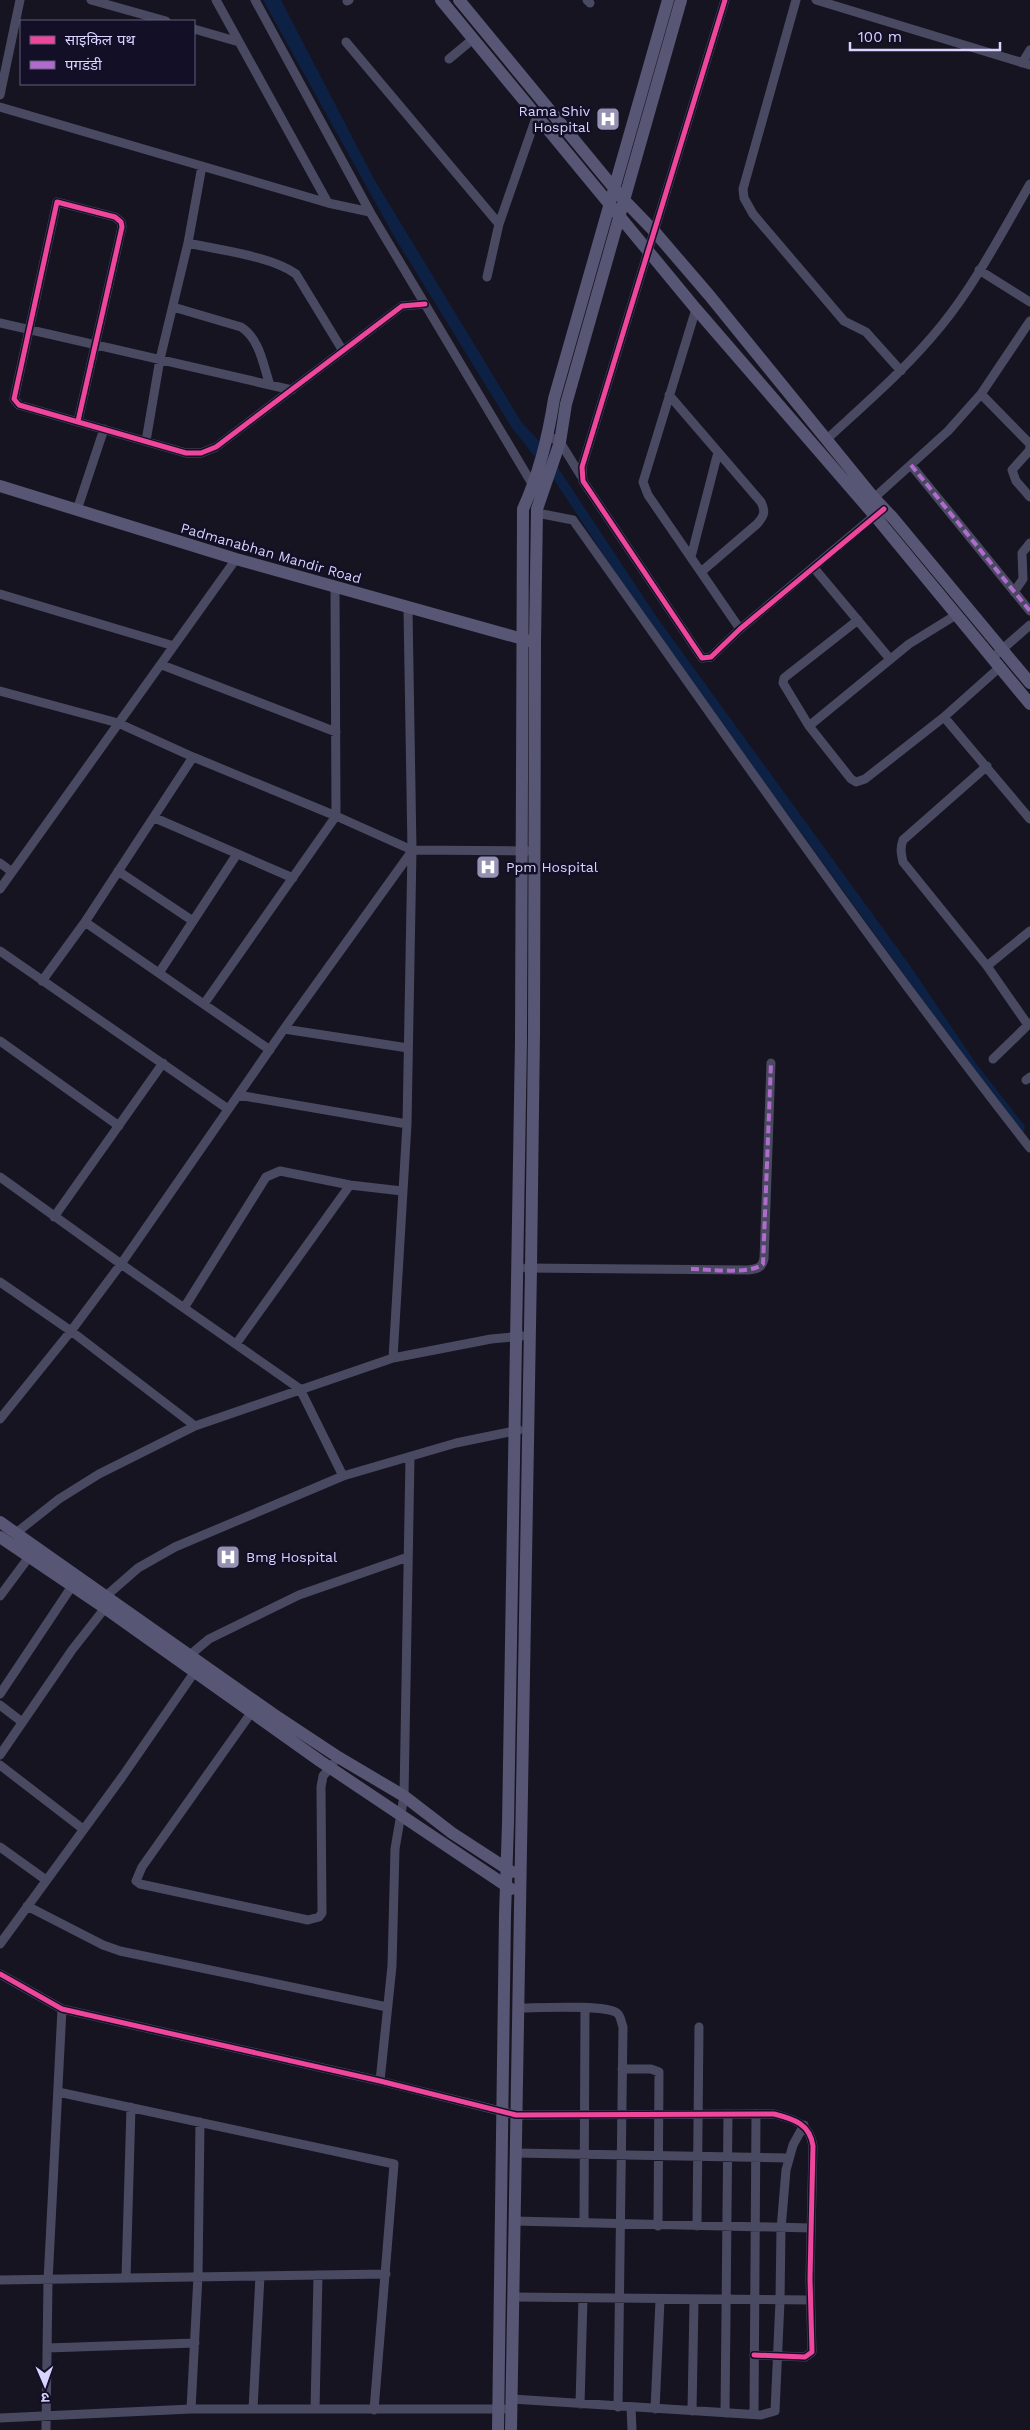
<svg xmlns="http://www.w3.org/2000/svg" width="1030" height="2430" font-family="'Work Sans','Noto Sans Devanagari',sans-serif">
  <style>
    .water { fill: #0d2144 }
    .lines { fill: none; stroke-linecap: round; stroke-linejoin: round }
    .canal { stroke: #0d2144; stroke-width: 10 }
    .street { stroke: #4a4962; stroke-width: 9 }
    .secondary { stroke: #575674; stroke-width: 12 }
    .quiet { stroke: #b06ccc; stroke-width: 4; stroke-dasharray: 8 4; stroke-linecap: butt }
    .cycleway-casing { stroke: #130f26; stroke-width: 8 }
    .cycleway { stroke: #ed469a; stroke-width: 5 }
    .labels { text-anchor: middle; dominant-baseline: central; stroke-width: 5; stroke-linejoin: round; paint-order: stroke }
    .poi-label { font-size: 14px; fill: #d9d4ff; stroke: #130f26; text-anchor: start }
    .street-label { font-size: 14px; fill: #d9d4ff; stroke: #130f26 }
  </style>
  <rect width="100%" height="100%" fill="#161421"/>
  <path class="water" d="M263,0H281L374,179L522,423L540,442L535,457L512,428L395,238Z"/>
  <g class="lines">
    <path class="canal" d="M549,463L654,622L907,970L971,1065L1020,1128"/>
    <path class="street" d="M91,0L166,21
      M216,0L328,203
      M587,0L590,3
      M725,0L582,467L583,481L702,658L711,657L740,629L879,512
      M796,0L743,189L744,198L753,214L844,321L866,332L901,371
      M816,0L1030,65
      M347,1L349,0
      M194,29L239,42
      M346,42L499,224
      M449,59L473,39
      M1022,63L1030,50
      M0,95L20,0
      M0,107L328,203L370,212L255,0
      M370,212L534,487
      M188,243C219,250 271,256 296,274L343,351
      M979,270L1030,302
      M487,277L499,224L537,115
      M173,307L241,327C260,339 263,365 270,385
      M696,309L643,482L648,495L740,629
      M0,323L292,390
      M981,394L1030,444
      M669,395L761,502C766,512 764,516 757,524L701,572
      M78,421L122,227L121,222L115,217L57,202L14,399L19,405L186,453H201L216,447L402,306L425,304
      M548,436L560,442L581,476
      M827,439C866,403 907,368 941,326C976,283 1002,232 1030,184
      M146,441L160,359L188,243L202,166
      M1030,447L1029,451L1012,470L1016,481L1030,497
      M911,465L1030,611
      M874,498L948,431L981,394L1030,321
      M77,510L104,429
      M537,513L573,520C723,731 870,944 1030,1148
      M691,557L718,452
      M814,568L890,659
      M1014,592L1023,579L1022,553L1030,543
      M0,594L174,646
      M858,620L784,678L783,683L809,726L851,779L856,782L865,779L944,717L1000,667
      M998,653L1030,625
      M162,665L336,732
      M0,691L118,723L193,757L336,816L412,850L527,851
      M944,717L1030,819
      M809,726L909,644L956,615
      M987,766L903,840C900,848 901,853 903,862L987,966L1028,1025
      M155,818L293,878
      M0,863L12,872
      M118,871L193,921
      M0,889L236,559
      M85,922L270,1050
      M0,951L228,1109
      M987,966L1030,931
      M159,973L237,854
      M42,981L85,922L193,757
      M204,1004L336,816L335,587
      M284,1029L408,1048
      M0,1041L119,1126
      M993,1059L1030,1023
      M1026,1080L1030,1077
      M238,1095L407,1124
      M0,1177L121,1264L300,1389L343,1476
      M54,1217L163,1063
      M526,1268L748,1270C757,1269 762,1268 764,1259L771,1063
      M0,1282L71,1331L195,1426
      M184,1308L266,1177L280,1171L350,1185L402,1191
      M236,1344L350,1185
      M393,1358L407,1124L412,850L408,609
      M0,1419L71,1331L121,1264L284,1029L412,851
      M16,1533L59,1499L99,1474L195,1426L393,1358L491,1339L522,1336
      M0,1596L29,1557
      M106,1596L138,1568L175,1547L343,1476L456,1443L519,1430
      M190,1655L209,1639L299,1595L408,1557
      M0,1694L72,1586
      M0,1705L22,1722
      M251,1713L142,1867L136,1881L140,1884L308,1920L319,1917L322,1913L321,1787L323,1776L333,1764
      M0,1755L72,1650L105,1608
      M0,1765L83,1829
      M0,1847L46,1880
      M27,1906L103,1945L120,1951L387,2007
      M0,1944L122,1777L198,1667
      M0,1974L62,2009L380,2081L516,2115L774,2114C794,2119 810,2124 813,2146L810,2278L812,2352L805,2357L754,2355
      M518,2008C536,2008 605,2004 617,2013C621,2016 621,2022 623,2027L618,2407
      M622,2069H651L659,2072L658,2226
      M380,2081L392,1966L395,1849L404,1796L410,1457
      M58,2092L394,2164L374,2410
      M516,2153L788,2158
      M514,2221L811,2228
      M584,2223L585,2008
      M697,2226L699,2027
      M126,2278L131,2107
      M0,2280L386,2274
      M513,2297L810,2300
      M47,2348L195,2343
      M512,2399L761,2415L775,2411L780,2301L781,2229L786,2170L793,2145L804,2125
      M580,2404L583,2298
      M631,2407L632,2430
      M191,2409L198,2276L200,2122
      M253,2409L260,2276
      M315,2409L318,2275
      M655,2409L660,2300
      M692,2411L694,2301
      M725,2413L728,2114
      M754,2414L756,2114
      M0,2418L191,2409H504
      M46,2430L48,2281L62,2009"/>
    <path class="secondary" d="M441,0L696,309L875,516L1030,704
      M459,0L623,199L654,231L709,295L874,498L893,518L1030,683
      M0,486L236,559L530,641
      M0,1522L273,1714L338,1757L404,1796L452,1833L512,1872
      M0,1537L105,1608L320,1761L511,1889
      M498,2430L505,1915L508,1824L521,1040L523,509C539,474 548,438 554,399L668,0
      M511,2430L531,1268L534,1032L535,642L537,509L560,442L566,404L681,0"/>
    <path class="quiet" d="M911,465L1030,611
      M691,1269C708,1269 750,1275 763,1264L771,1063"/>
    <g class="cycleway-casing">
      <path id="cycleway" d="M725,0L582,467L583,481L702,658L711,657L740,629L884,509
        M78,421L122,227L121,222L115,217L57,202L14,399L19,405L186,453H201L216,447L402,306L425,304
        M0,1974L62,2009L380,2081L516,2115L774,2114C794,2119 810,2124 813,2146L810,2278L812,2352L805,2357L754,2355"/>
    </g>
    <use href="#cycleway" class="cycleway"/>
  </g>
  <defs>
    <g id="hospital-square" transform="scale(1.25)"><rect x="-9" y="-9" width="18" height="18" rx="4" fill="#9591b1" stroke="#130f26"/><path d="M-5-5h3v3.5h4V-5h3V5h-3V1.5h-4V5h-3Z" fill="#fff"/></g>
  </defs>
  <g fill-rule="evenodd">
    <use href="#hospital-square" x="608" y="119"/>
    <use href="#hospital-square" x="488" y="867"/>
    <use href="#hospital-square" x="228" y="1557"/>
  </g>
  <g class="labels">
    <g class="poi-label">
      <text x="590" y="111" text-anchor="end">Rama Shiv<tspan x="590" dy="16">Hospital</tspan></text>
      <text x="506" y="867">Ppm Hospital</text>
      <text x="246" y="1557">Bmg Hospital</text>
    </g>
    <g class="street-label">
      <text transform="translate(271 553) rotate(16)">Padmanabhan Mandir Road</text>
    </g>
  </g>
  <rect x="20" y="20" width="175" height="65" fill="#130f26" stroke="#625e7d"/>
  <rect x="30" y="36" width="25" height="8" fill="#ed469a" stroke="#625e7d"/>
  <text x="65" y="45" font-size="15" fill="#d9d4ff">साइकिल पथ</text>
  <rect x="30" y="61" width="25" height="8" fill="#b06ccc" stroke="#625e7d"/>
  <text x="65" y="70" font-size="15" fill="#d9d4ff">पगडंडी</text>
  <g transform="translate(45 2385) rotate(178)" stroke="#130f26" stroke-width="4" paint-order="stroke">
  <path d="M0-4L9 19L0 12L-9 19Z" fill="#d9d4ff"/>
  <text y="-8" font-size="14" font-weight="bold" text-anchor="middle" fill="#d9d4ff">उ</text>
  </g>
  <path d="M850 42v8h150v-8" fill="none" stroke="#d9d4ff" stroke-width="2.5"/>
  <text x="858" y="42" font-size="15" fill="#d9d4ff" stroke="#130f26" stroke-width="4" paint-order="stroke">100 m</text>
</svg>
